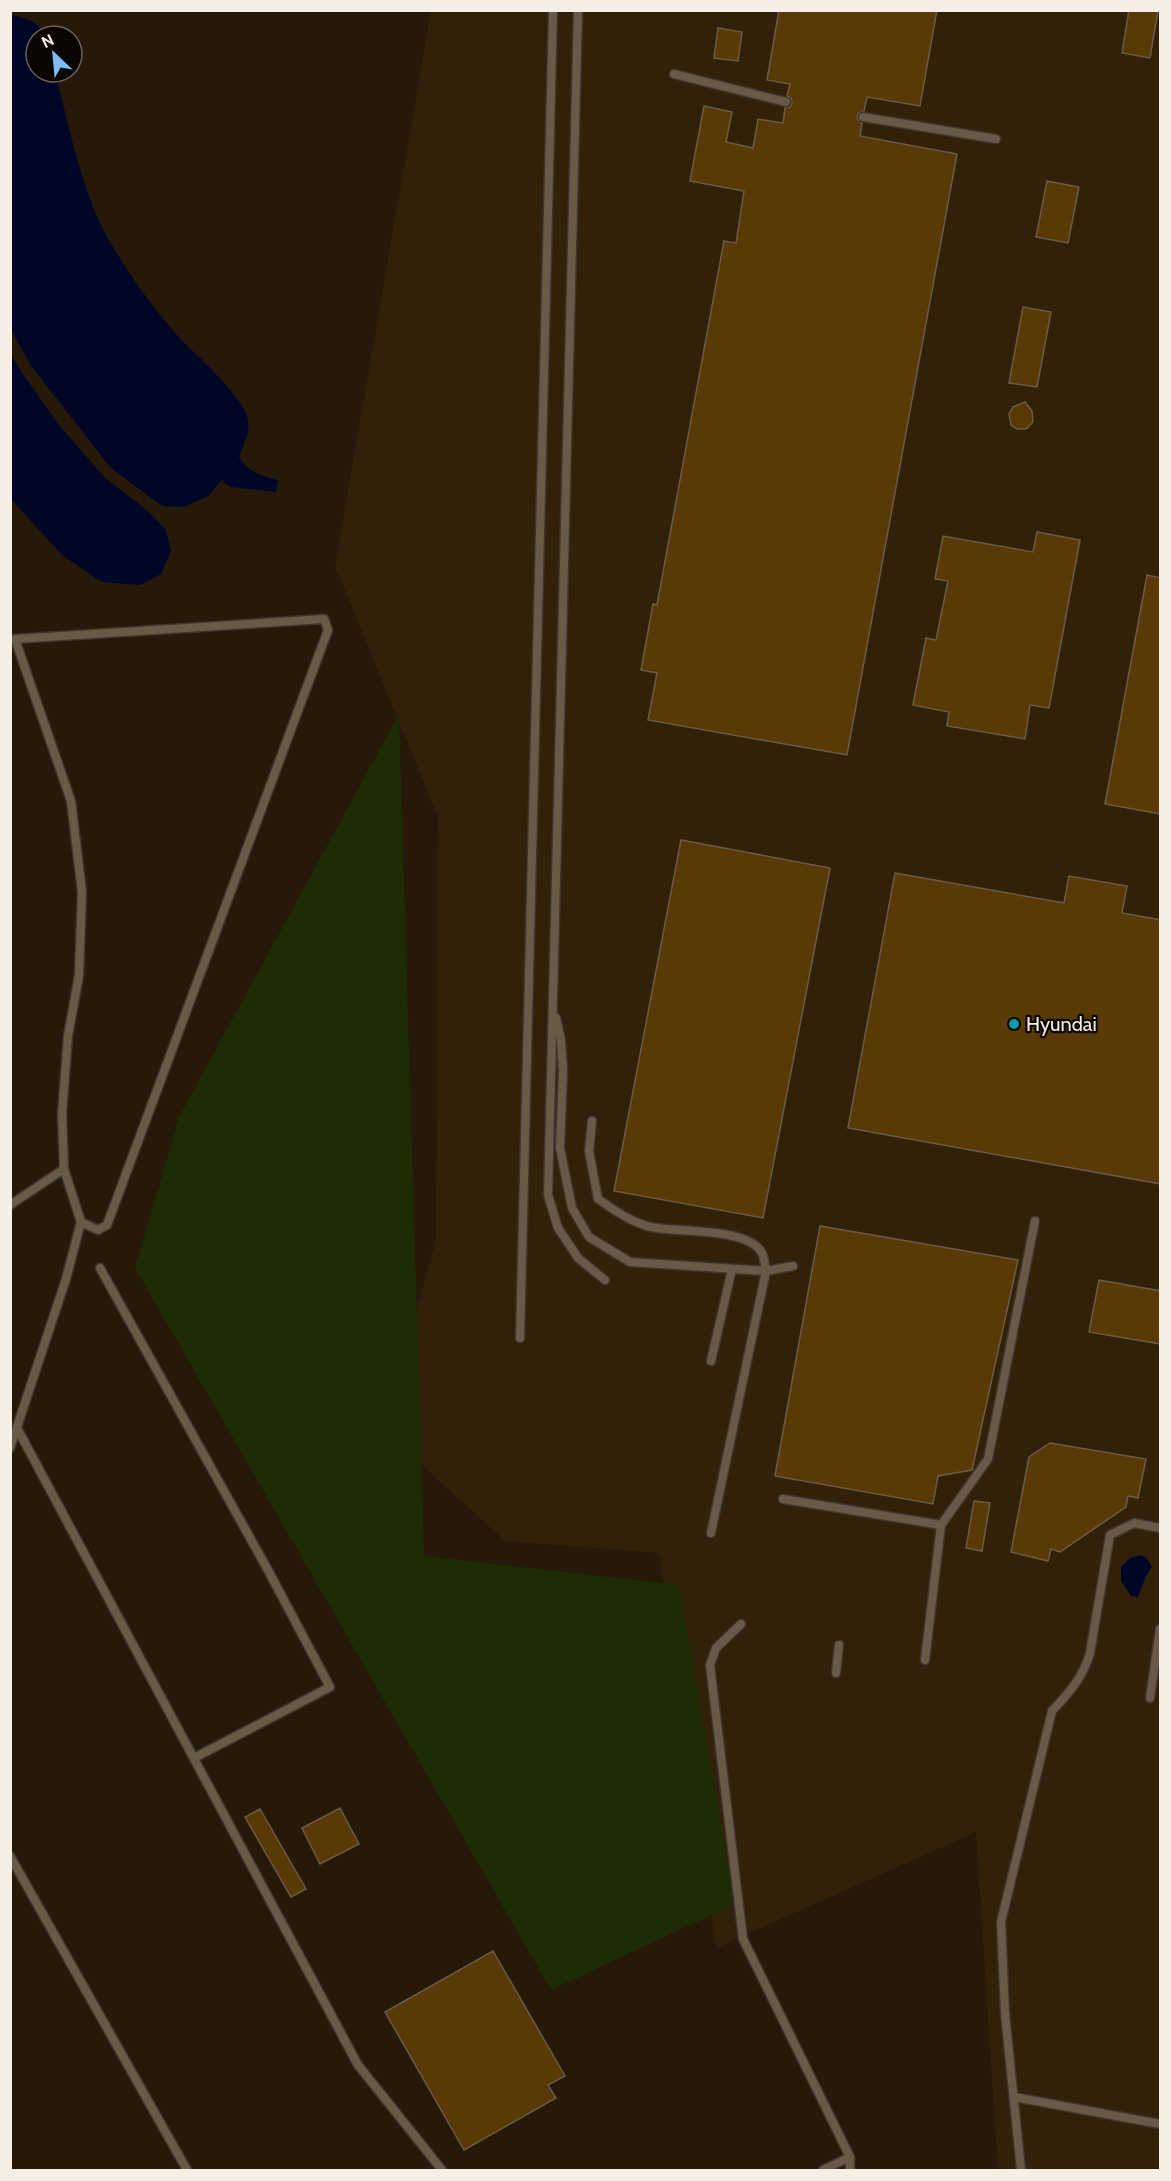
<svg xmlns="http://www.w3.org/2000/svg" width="1171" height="2181" font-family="Cabin,sans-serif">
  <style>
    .built { fill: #322109 }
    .green { fill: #1e2c03 }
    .water { fill: #000628 }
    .building { fill: #593905; stroke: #6b5b49; stroke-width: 1.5 }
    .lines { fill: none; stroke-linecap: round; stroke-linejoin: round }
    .service-casing { stroke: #3e342e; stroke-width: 11 }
    .service { stroke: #695a47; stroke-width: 8 }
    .culture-dot { fill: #0f9aa8; stroke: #0b0602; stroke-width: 2 }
    .labels { text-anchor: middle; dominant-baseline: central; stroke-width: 4.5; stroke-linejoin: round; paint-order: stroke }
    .poi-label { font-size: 20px; fill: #f8efe4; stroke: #0b0602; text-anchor: start }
  </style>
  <rect width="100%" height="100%" fill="#261909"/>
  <path class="built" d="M431,11H1160V2170H998L976,1832L716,1948L659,1553L505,1541L421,1464L405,1350L436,1240L438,817L335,566Z"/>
  <path class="green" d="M399,714L424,1556L679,1585L735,1904L551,1990L135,1268L180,1115Z"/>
  <path class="water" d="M11,15C26,18 38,21 45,36H36V72H55C67,118 76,165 94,209C110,249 146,299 174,332C193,353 217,372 234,395C255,421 250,429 239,457C248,472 263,477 278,480L276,492L230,487L222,480L208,496L184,507L162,506L111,468L32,367L11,330Z
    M10,353L21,371L58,424L105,478L149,512L166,530L171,551L161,574L140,585L102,582L62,555L11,499Z
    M1140,1555L1147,1558L1152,1567L1146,1576L1138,1597L1131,1596L1121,1581V1567L1130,1558Z"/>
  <path class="building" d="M779,10H937L920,106L867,97L864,111L858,113L857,119L862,123L860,136L957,154L847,755L648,720L657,673L641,670L653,604L657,605L724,241L736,243L744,191L690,181L704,106L732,112L726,142L753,148L758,119L783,123L785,108L790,107L792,103L791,98L787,96L790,84L767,80Z
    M1129,10H1158L1150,58L1122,53Z
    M718,28L742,32L738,61L714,58Z
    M1047,181L1079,187L1068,243L1036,237Z
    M1023,307L1051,312L1037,387L1009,383Z
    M1025,402L1032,411L1033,422L1026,429H1017L1011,425L1009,414L1013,407Z
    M1037,532L1080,540L1049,708L1030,705L1025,739L947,726L949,712L913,705L926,638L936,640L948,581L935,579L943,536L1033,552Z
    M1147,575L1161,578V814L1105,804Z
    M681,840L830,868L763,1218L614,1191Z
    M895,873L1064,903L1069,876L1127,886L1122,913L1161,920V1184L848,1128Z
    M820,1226L1018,1260L972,1470L938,1476L933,1504L775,1476Z
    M1099,1280L1161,1291V1344L1089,1332Z
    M1050,1443L1146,1459L1138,1498L1128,1496L1126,1507L1060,1552L1051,1549L1048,1561L1011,1552L1029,1457Z
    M974,1501L990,1503L982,1551L966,1548Z
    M340,1808L359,1844L320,1864L302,1828Z
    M260,1809L306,1889L291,1897L245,1817Z
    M493,1951L565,2076L548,2085L556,2098L464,2150L385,2012Z"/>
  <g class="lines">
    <g class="service-casing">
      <path id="service" d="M578,10L548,1195L558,1228L578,1258L605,1280
        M674,74L786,102
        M863,117L996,139
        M324,619L328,630L107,1225L98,1230L81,1222L64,1169L62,1114L68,1036L79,975L82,892L71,801L15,639Z
        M556,1018L561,1040L563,1070L560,1148L572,1208L589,1237L630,1262L766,1271L793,1266
        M592,1121L589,1151L598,1199C614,1210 632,1223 651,1227C678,1233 748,1227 762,1253C764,1257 765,1265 766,1271L711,1533
        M10,1205L64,1169
        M100,1268L269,1572L330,1687L194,1758
        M520,1338L553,10
        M711,1361L732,1269
        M17,1428L358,2065L442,2170
        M10,1448L66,1279L81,1222
        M783,1499L941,1525L988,1459L1035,1221
        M741,1624L716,1648L710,1665L743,1939L850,2157V2170
        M925,1660L941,1525
        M836,1673L839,1645
        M1150,1698L1160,1629
        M10,1856L187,2170
        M1014,2097L1160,2124
        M823,2170L850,2157
        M1021,2170L1005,2013L1001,1922L1052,1711C1070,1692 1083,1677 1090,1653L1110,1535L1134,1523L1160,1528"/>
    </g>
    <use href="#service" class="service"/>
  </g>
  <circle class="culture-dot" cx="1014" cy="1024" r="6"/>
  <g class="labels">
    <g class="poi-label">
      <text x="1026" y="1024">Hyundai</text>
    </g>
  </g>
  <rect width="1171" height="2181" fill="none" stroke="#f8efe4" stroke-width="24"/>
  <g transform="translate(54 54) rotate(334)"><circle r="28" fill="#0b0602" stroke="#6a635c" stroke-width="1.5"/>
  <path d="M0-4.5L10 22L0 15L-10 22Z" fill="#7fbdfa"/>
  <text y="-9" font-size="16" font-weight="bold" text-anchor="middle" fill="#f8efe4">N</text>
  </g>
</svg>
